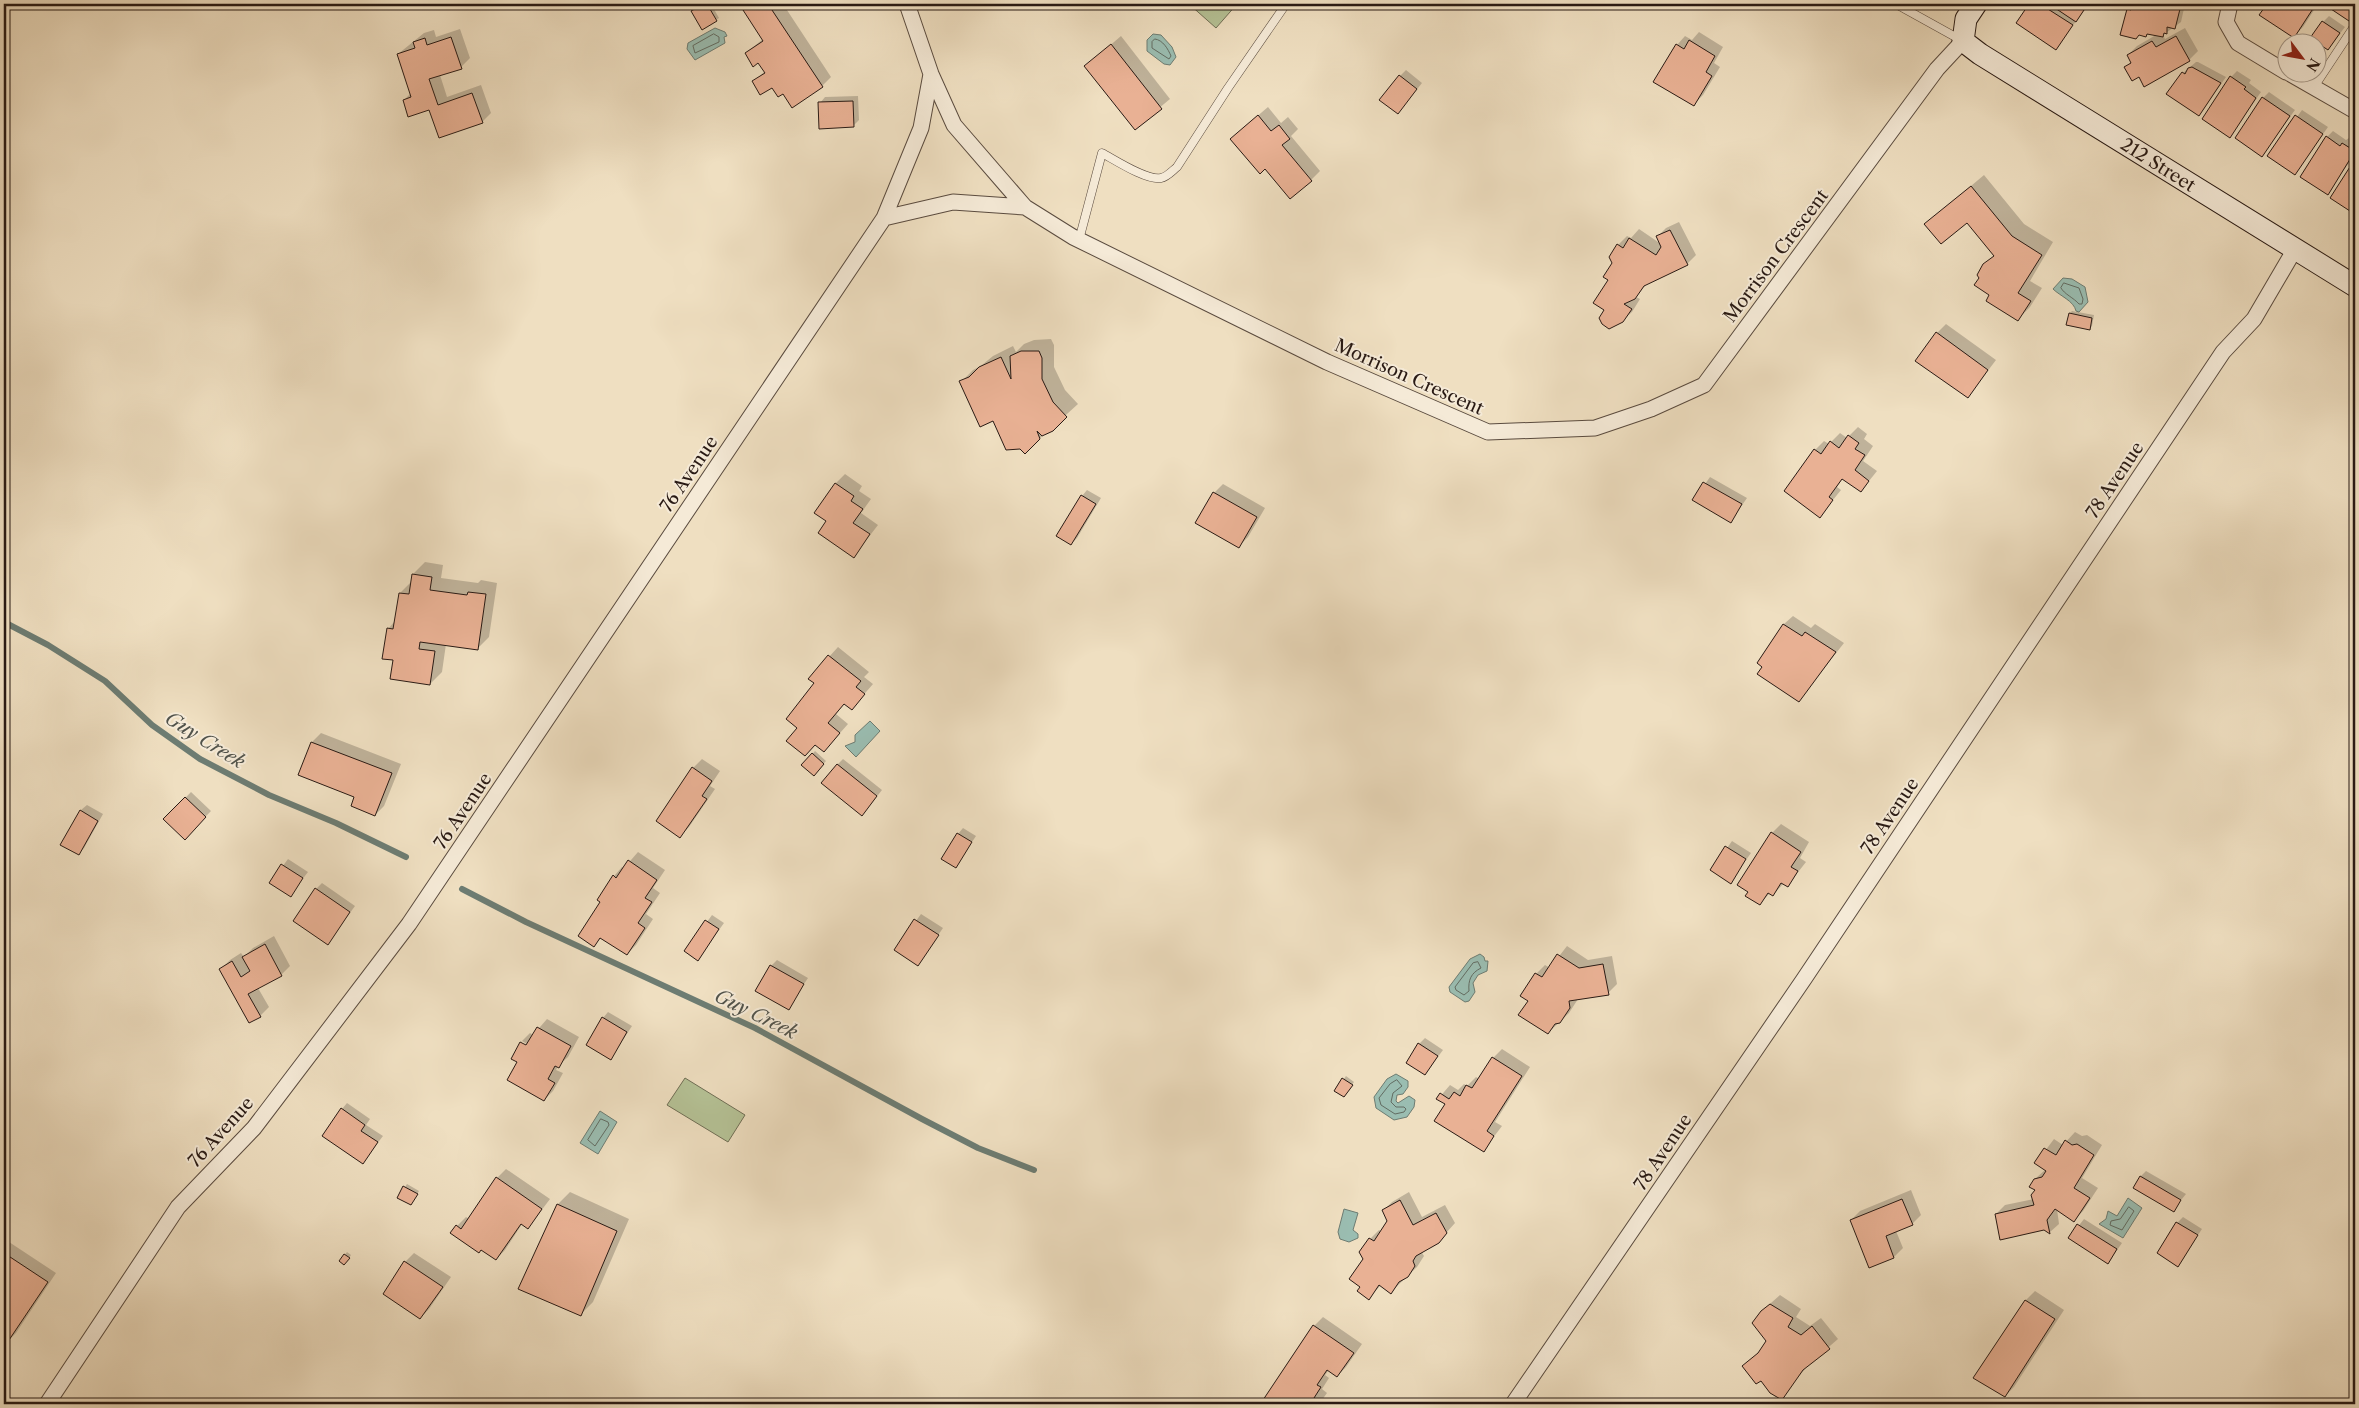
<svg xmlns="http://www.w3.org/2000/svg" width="2359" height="1408" font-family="'Libre Caslon Text',serif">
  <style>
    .green { fill: #b5c296; stroke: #6f6e55 }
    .water { fill: #9abdb1; stroke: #6d7c72 }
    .shadow { fill: #0003 }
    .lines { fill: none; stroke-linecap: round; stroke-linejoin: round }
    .shore { stroke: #626c62; stroke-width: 1 }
    .stream { stroke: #6d7c72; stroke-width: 6 }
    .building { fill: #e9b194; stroke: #291a14 }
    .lane-casing { stroke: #5a4b3f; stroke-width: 9 }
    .street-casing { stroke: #5a4b3f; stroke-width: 17 }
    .secondary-casing { stroke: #291a14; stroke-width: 23 }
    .lane { stroke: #f5ead7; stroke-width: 8 }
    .street { stroke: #f5ead7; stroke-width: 15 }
    .secondary { stroke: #f5ead7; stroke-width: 21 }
    .labels { text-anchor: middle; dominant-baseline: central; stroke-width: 4; stroke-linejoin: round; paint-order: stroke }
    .street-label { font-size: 18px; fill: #291a14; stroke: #f5ead7 }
    .water-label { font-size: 19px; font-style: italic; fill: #51534b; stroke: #f5ead7 }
  </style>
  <rect width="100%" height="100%" fill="#efdfc1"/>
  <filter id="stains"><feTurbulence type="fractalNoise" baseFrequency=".004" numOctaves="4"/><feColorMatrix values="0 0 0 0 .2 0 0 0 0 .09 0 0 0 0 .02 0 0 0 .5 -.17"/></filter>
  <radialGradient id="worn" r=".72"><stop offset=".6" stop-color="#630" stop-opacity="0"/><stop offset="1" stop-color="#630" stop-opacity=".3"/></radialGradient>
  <path class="green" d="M1189,4H1237L1216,28Z
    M685,1078L745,1115L728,1142L667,1105Z"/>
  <path class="water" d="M715,28L725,32L727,36L724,37L725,43L695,60L687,49L688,43Z
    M1153,34L1161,35L1172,47L1176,57L1170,65L1164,64L1147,51V40Z
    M2063,278L2072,279L2085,287L2088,302L2079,312L2076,311C2074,301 2060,296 2053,289Z
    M870,721L880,731L856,757L845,746L855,742V735Z
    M1480,954L1484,957L1485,961H1488L1487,971L1478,975L1473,983L1475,992L1469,1001L1465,1002L1450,992L1449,987L1470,959Z
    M1396,1074L1408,1081V1087L1403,1094L1397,1095L1396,1101L1398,1103L1409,1096L1415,1100L1414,1107L1407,1117L1394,1120L1376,1108L1374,1097L1387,1079Z
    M600,1111L617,1122L598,1154L580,1143Z
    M2128,1198L2142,1208L2123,1238L2099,1224L2106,1219L2108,1211L2117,1216Z
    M1344,1209L1358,1213L1353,1230L1358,1234V1238L1349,1242L1340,1239L1338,1232Z"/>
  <path class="shadow" d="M704,4H711L719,18L716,20L695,9Z
    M751,4H783L831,77L822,86L783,93L773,86L753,82L765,71L759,61L746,53L763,39L745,10Z
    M2031,4H2089L2056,48L2018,23Z
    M2134,4H2185L2181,22L2163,35L2165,39L2185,28L2198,51L2189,60L2140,75L2126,67L2132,61L2128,55L2137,46L2156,35L2139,34L2129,10Z
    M2268,4H2318L2303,27L2294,36L2261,15Z
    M2329,16L2345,27L2328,49L2323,22Z
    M460,29L470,58L461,67L440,75L447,97L481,85L491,113L482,122L404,100L411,93L398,54L424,33L434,30L436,37Z
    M1699,32L1723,47L1714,63L1720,67L1703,95L1694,104L1677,45L1685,36L1692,40Z
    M1121,36L1170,99L1135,128L1086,66Z
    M2355,57V68L2350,65Z
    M2196,62H2198L2226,77L2199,115L2183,73Z
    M1406,70L1422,83L1403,107L1400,76Z
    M2237,71L2251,80L2249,83L2261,92L2230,136L2231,77Z
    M2269,92L2295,110L2262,155L2263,98Z
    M858,96L859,120L853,126L820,103L825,97Z
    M1268,107L1281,123L1288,117L1298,129L1291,136L1320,171L1311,180L1241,130Z
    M2302,110L2328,127L2295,173L2269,156Z
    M2333,131L2346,140L2349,138L2355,142V154L2328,193L2327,137Z
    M1984,175L2024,224L2053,242L2030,281L2042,288L2030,307L2018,319L1991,294L1980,277L1984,265L1994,255L1967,221L1926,224Z
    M1679,222L1696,255L1687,264L1648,282L1636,297L1640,299L1632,312L1622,321L1606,310L1610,280L1618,245L1627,236L1631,238L1639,229L1661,244L1657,237L1666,228Z
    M2072,311L2094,315L2092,326L2089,329L2070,313Z
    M1946,324L1996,360L1968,397L1937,333Z
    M1051,339L1054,345V367L1065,390L1078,404L1025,452L961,382L973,370L982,365L993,356L1013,346L1016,352L1024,344L1034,340Z
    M1858,427L1867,434L1864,439L1873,446L1863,461L1877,471L1861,491L1843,478L1837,487L1841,490L1820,516L1815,450L1824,441L1829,444L1840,433L1847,438Z
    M845,474L862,486L859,491L871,499L861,513L878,525L854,556L827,521L816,513L836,483Z
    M1710,477L1747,498L1731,521L1694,500Z
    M1223,484L1265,508L1248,537L1239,546L1197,522L1214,493Z
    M1087,490L1101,498L1077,538L1071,544L1082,496Z
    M425,562L443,565L441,578L478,583L481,580L497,583L489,637L477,649L446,644L442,672L430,684L394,659L388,629L395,621L400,593L412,581L413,574Z
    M1793,616L1811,628L1815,624L1844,643L1799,700L1759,663L1784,624Z
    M838,647L869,672L864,677L873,684L860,699L845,703L836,714L848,724L824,751L798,728L816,683L810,678Z
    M321,733L401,764L384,806L375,815L356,796L300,774L312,742Z
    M815,751L826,761L814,774L803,765Z
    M702,759L720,771L710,786L715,789L689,827L680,836L693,768Z
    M843,759L882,790L867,809L837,765Z
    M191,792L211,811L185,838L165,819Z
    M87,805L103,814L84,848L78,854L62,844L81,810Z
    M1781,824L1809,842L1800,858L1806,862L1788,885L1784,883L1773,895L1770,893L1760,903L1772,833Z
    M963,828L976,836L956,866L958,834Z
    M1732,841L1751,853L1730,882L1712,870Z
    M638,852L665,870L653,888L660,893L646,914L653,919L636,945L627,954L602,937L594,945L602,901L614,876L622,867L624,868Z
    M288,859L308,872L290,895L271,882Z
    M322,883L355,906L328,943L316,889Z
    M921,914L943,928L918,965L895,950Z
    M712,915L724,923L698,959L686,951Z
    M274,936L290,966L281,975L258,988L269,1007L260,1016L221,969L230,960L241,953L244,957L253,948Z
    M1567,946L1588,960L1612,956L1617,984L1608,993L1578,999L1569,1013L1548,1033L1530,1000L1522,995L1536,974L1545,965L1550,968Z
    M777,960L808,978L788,1008L771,966Z
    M608,1012L632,1026L611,1058L603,1018Z
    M547,1019L579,1037L568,1057L558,1066L556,1070L563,1073L553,1091L544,1100L518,1062L512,1059L522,1041V1044L532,1047L522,1041L530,1033L533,1035Z
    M1425,1038L1443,1050L1425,1074L1419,1044Z
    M1502,1049L1530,1067L1495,1122L1502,1126L1483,1151L1446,1104L1438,1099L1450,1085L1458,1090L1464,1084L1467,1086L1476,1077L1479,1079L1493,1058Z
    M1346,1076L1354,1082L1346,1093L1336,1090Z
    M347,1103L370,1119L366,1125L383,1136L363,1162L342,1109Z
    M2075,1132L2082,1136L2087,1135L2102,1145L2082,1178L2098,1188L2083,1211L2074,1220L2057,1209L2059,1224L2050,1232L1996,1214L2005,1205L2034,1199L2036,1190L2035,1179L2046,1169L2036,1163L2054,1139L2063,1145Z
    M506,1169L550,1199L528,1228L522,1224L505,1250L496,1259L457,1226L466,1217L469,1219L497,1178Z
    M2146,1171L2186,1194L2173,1210L2140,1177Z
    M407,1184L419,1191L411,1204L399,1197Z
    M1911,1190L1921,1215L1912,1224L1896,1231L1903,1248L1894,1257L1870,1267L1851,1220L1860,1211Z
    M570,1192L629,1219L593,1302L580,1315L558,1204Z
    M1409,1192L1422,1217L1445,1205L1455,1223L1438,1242L1421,1251L1424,1256L1417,1267L1391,1292L1381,1285L1369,1298L1362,1286L1364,1259L1370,1239L1379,1230L1382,1232L1389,1221L1383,1211L1392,1202Z
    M2183,1217L2202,1229L2178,1265L2177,1223Z
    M2084,1219L2122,1243L2108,1263L2069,1238Z
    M6,1240L56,1273L16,1333L7,1342L4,1339V1242Z
    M347,1252L351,1255L347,1261H340Z
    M414,1253L451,1277L429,1309L420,1318L405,1262Z
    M2035,1291L2064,1310L2014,1387L2005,1396L1975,1378L2026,1300Z
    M1780,1295L1801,1309L1796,1317L1810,1326L1821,1318L1838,1339L1809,1364L1781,1398L1762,1350L1768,1341L1762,1311Z
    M1323,1317L1362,1344L1346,1367L1337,1376L1329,1370L1325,1375L1329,1378L1322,1389L1327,1393L1319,1404H1266L1263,1402L1314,1326Z"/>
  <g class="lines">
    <path class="shore" d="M714,34L719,37V42L695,53L693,46Z
      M1155,39C1163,40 1168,49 1171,56L1169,59L1152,48V42Z
      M2064,283L2079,288L2083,299L2082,304H2079C2074,298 2064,294 2061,288Z
      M1478,962L1481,968C1471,973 1468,980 1469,991L1464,995L1456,990L1455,987L1473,963Z
      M1397,1080L1402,1086L1393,1093L1391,1102L1396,1107H1404L1406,1109L1404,1112L1395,1114L1381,1105L1379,1098L1390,1084Z
      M601,1119L608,1122L609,1125L595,1146L588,1140Z
      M2129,1207L2134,1211L2122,1230L2110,1225L2111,1221L2120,1219Z"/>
    <path class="stream" d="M4,622L48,645L105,681L152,725L200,759L269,795L336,823L406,857
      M462,889L526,922L755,1028L922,1119L978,1148L1034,1170"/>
  </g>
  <path class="building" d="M704,4H707L717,21L702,30L691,11Z
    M753,4H768L823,87L792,108L783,94L778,97L772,88L760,95L752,81L765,73L758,63L753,67L745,53L763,41L743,10Z
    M2029,4H2040L2073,25L2056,50L2016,23Z
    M2049,4H2088L2076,22Z
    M2132,4H2154L2180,9L2175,29L2167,27V34L2164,33L2163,37L2147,34L2146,37L2139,35L2136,39L2120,35L2127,9L2131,10Z
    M2267,4H2316L2294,38L2259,15Z
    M2335,4H2355V11L2349,21L2331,9Z
    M2322,21L2340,33L2328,50L2310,38Z
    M2176,36L2190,61L2144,87L2139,77L2132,81L2124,67L2131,63L2127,55L2152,41L2156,47Z
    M451,37L462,69L429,79L438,105L472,93L483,123L439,138L429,110L408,117L403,100L411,97L397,54L415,48L413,42L425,38L427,45Z
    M1689,40L1715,56L1706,72L1712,76L1694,106L1653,82L1676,44L1684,49Z
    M1111,44L1162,109L1135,130L1084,66Z
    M2192,67L2221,83L2199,116L2166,94L2182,72L2185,74L2188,68Z
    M1399,75L1417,89L1398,114L1379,100Z
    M2230,76L2246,87L2244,89L2256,98L2230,138L2202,119Z
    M2262,97L2290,116L2262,157L2235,138Z
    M853,101L854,127L819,129L818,102Z
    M1258,115L1271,131L1279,125L1290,139L1282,145L1312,181L1290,199L1265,169L1260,174L1230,139Z
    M2295,115L2323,134L2295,175L2267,156Z
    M2326,136L2340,146L2342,143L2355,151L2328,195L2300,177Z
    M2355,159V210L2353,213L2330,198Z
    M1971,186L2012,236L2042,255L2018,293L2031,301L2018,321L1986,301L1989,295L1974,285L1979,278L1977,275L1983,264L1994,256L1967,223L1941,244L1924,224Z
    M1670,230L1688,265L1644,286L1635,299L1624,304L1632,309L1623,322L1609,329L1602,324L1599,318L1604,310L1593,303L1608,280L1603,277L1612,263L1609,257L1617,244L1623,248L1629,238L1656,255L1661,247L1656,236Z
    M2069,313L2092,318L2090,330L2066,325Z
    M1936,332L1988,370L1968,398L1915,361Z
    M1021,351H1039L1042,358V379L1053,402L1067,417L1053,431L1042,436L1037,431L1040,439L1025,454L1020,449L1006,450L993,421L980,427L959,381L969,377L979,367L1001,357L1011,379L1010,356Z
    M1848,435L1859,443L1855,449L1865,455L1855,470L1869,481L1861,492L1842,479L1829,497L1833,500L1820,518L1784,491L1814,449L1821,454L1830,441L1839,448Z
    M1703,482L1742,504L1731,523L1692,500Z
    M835,483L854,496L851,501L863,509L853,523L870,534L854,558L818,533L826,521L814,513Z
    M1213,492L1257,517L1239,548L1195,523Z
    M1081,495L1096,504L1071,545L1056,536Z
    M412,574L432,577L430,590L467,595L468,592L486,594L478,650L420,642L419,649L435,651L430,685L390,679L393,660L382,659L387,628L393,629L399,593L409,594Z
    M1783,624L1802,636L1805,632L1836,652L1799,702L1757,674L1762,667L1757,663Z
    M828,655L861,681L856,687L865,694L852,710L844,704L828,723L840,733L824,752L815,745L805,756L786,741L797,728L786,719L814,683L808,679Z
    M311,742L392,773L375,816L351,806L354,797L298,775Z
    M812,753L824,764L814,776L801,765Z
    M837,764L877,796L862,816L821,783Z
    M692,767L712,781L702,796L707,799L680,838L656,821Z
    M185,797L206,817L185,840L163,819Z
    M80,810L98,821L79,855L60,845Z
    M1771,832L1801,852L1791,867L1798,871L1788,887L1781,883L1773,896L1768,893L1760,905L1745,896L1748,892L1737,885Z
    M957,833L972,842L956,868L941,859Z
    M1725,846L1746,859L1731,884L1710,870Z
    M628,860L657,880L645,898L652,902L638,923L645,928L627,955L600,938L594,947L578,936L600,902L597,900L613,875L616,878Z
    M281,864L303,878L291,897L269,883Z
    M315,888L350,912L328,945L293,921Z
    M914,919L939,935L918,966L894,950Z
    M705,920L719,929L698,961L684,951Z
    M265,944L282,976L248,994L261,1017L249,1023L219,969L232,961L241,977L250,971L242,957Z
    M1557,954L1579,968L1603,964L1609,995L1569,1001L1570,1008L1560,1023L1555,1024L1548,1034L1518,1015L1528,1001L1520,996L1535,973L1542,977Z
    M770,965L804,984L789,1010L755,991Z
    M602,1017L627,1032L611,1060L586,1045Z
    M537,1027L571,1046L559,1068L555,1066L548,1079L555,1083L544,1101L507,1080L517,1062L511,1059L520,1042L526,1045Z
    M1418,1043L1438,1056L1425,1075L1406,1063Z
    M1492,1057L1522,1076L1487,1131L1494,1136L1484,1152L1434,1121L1445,1104L1436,1099L1440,1093L1449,1099L1454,1092L1460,1096L1466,1085L1472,1088Z
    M1342,1078L1353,1085L1344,1097L1334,1091Z
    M341,1108L365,1125L361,1131L378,1142L363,1164L322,1136Z
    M2065,1140L2072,1145L2077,1144L2094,1155L2074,1188L2090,1198L2074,1222L2055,1209L2047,1220L2050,1234L2044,1230L2000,1240L1995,1214L2034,1205L2031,1195L2035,1190L2029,1187L2034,1179L2042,1177L2046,1171L2034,1163L2044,1148L2056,1155Z
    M2140,1176L2181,1200L2174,1212L2133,1188Z
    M496,1177L542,1209L528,1229L521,1224L496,1260L481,1250L479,1253L450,1233L456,1225L461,1229Z
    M403,1186L418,1194L411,1205L397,1198Z
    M1902,1199L1913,1225L1886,1236L1894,1258L1869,1268L1850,1220Z
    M1400,1200L1413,1225L1436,1213L1447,1233L1439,1243L1416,1256L1413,1261L1415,1266L1408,1277L1399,1282L1391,1294L1379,1285L1369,1300L1357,1291L1360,1287L1349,1279L1363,1259L1359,1252L1369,1238L1374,1241L1387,1221L1382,1210Z
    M557,1204L617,1231L581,1316L518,1289Z
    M2176,1222L2198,1235L2178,1267L2157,1253Z
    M2077,1224L2117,1249L2108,1264L2068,1238Z
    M4,1253L48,1282L7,1343L4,1341Z
    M344,1254L350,1258L344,1265L339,1261Z
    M404,1261L443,1287L420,1319L383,1294Z
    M2025,1300L2055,1319L2005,1397L1973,1378Z
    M1770,1304L1793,1318L1788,1327L1801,1335L1812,1326L1830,1349L1803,1370L1782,1400L1770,1393L1761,1381L1756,1384L1742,1366L1758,1353L1766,1341L1752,1323L1761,1311Z
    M1313,1325L1354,1353L1337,1377L1327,1370L1317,1385L1321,1387L1314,1398L1319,1402L1318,1404H1264L1261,1403Z"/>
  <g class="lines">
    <g class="lane-casing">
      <path id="lane" d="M1896,4L1961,40
        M2314,87L2355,25
        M1079,240L1102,153C1115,160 1147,181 1161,178C1167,177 1172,171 1177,167L1228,88L1286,4"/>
    </g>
    <g class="street-casing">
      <path id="street" d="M907,4L931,74L954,125L1025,207L1073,237L1327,362L1488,432L1595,428L1651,409L1704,385L1937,69L1963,41
        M2230,4L2226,22L2238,43L2286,72
        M2287,72L2355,111
        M884,218L953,202L1025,207
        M47,1404L178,1207L254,1128L409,924L884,218L921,128L931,74
        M1513,1404L1804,979L2223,352L2254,319L2295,249"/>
    </g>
    <g class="secondary-casing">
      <path id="secondary" d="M1976,4L1966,19L1963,41L1980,54L2355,286"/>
    </g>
    <use href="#lane" class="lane"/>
    <use href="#street" class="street"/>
    <use href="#secondary" class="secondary"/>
  </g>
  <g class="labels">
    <g class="street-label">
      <text transform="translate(2158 165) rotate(32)">212 Street</text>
      <text transform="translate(1776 256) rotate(-53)">Morrison Crescent</text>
      <text transform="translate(1409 377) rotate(24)">Morrison Crescent</text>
      <text transform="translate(689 474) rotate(-56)">76 Avenue</text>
      <text transform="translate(2115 480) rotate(-56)">78 Avenue</text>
      <text transform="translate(463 811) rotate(-56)">76 Avenue</text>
      <text transform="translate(1890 816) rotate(-56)">78 Avenue</text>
      <text transform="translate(221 1132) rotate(-48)">76 Avenue</text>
      <text transform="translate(1663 1152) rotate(-56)">78 Avenue</text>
    </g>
    <g class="water-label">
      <text transform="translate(205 740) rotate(32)">Guy Creek</text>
      <text transform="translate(756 1014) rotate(26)">Guy Creek</text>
    </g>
  </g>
  <rect width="2359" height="1408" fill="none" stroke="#efdfc1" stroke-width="20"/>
  <rect x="5" y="5" width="2349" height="1398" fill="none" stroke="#291a14" stroke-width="2.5"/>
  <rect x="10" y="10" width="2339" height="1388" fill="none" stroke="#291a14"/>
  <g transform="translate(2302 58) rotate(122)"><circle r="24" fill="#f5ead7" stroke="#a39789"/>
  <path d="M0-4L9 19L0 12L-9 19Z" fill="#8f2418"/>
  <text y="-8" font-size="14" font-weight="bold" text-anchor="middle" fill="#291a14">N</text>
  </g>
  <rect width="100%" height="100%" filter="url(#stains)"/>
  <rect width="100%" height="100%" fill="url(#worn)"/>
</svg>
